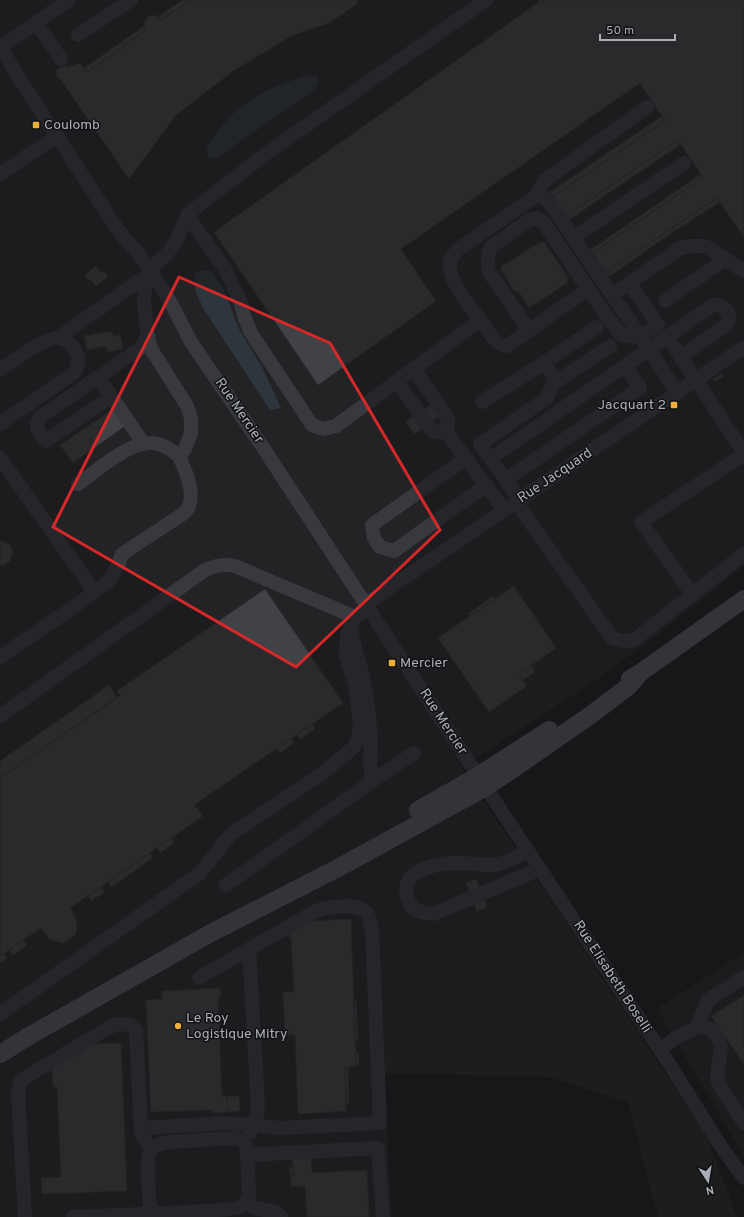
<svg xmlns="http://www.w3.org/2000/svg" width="744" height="1217" font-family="Overpass,sans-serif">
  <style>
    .built { fill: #232326 }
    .green { fill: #1f2720 }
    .water { fill: #2d363c }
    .building { fill: #414246; stroke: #313135 }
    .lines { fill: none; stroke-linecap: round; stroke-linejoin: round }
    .minor { stroke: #38393e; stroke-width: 14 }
    .major { stroke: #54565d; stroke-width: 18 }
    .marked { fill: none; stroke: #d62828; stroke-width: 3; stroke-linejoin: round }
    .poi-dot { fill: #efad39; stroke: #121214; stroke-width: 1.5 }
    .labels { text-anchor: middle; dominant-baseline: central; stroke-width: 3; stroke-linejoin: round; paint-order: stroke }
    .poi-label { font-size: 14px; fill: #a9aeb8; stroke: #121214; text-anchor: start }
    .street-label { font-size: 14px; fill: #a9aeb8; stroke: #121214 }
  </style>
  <rect width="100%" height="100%" fill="#171719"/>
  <path class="built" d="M0,0H744V566L656,636L593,682L461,768L555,906L392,969L384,1073L392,1217H0Z
    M744,952V1156L657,1009Z"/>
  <path class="green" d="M555,906L707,1137L737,1217H658L628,1102L549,1077L384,1073L392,969Z"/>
  <path class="water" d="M310,75H316L319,81L314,90L215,159L208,157L206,149L208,145C215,136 221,126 229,118C250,95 281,83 310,75Z
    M203,270L211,271L223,288L240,331L262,367L281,408L270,410L203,308L195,290V275L198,272Z"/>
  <path class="building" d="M182,0H190L161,20L158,17Z
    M190,0H356L358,3L329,23L293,35L232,72L176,115L129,179L61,80L58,78L56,75L57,70L62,66L68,67L80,63L87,72L146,30L144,23L148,17L155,15L161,20Z
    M538,0H744V237L717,198L606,273L593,253L703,177L678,140L566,216L553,196L665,121L640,83L401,249L436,301L318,385L214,232L539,2Z
    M144,26L146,30L87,72L84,68Z
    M662,116L665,121L553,196L550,192Z
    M678,140L681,144L569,220L566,216Z
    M701,174L703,177L593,253L590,250Z
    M717,198L720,202L667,236L609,277L606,273Z
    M540,242H544L568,277L567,283L529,308L519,292L514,291L501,269L502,266Z
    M96,266L101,273L104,271L108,277L96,286L90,279L88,280L85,275Z
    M112,331L113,336L120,335L123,349L107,352L106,346L87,350L84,336Z
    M722,373L724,376L715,382L713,379Z
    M432,404L439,416L432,421L424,410Z
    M113,409L125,426L73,463L60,445Z
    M413,416L422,429L414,434L406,422Z
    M0,541L8,543L11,547L13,552L10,561L4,565L0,566Z
    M514,586L556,648L519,674L527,686L489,712L438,638Z
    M265,589L343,703L194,805L203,816L70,908L77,921L76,934L63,943L50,940L41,928L0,956V778L120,695L117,691Z
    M493,596L495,599L470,616L468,614Z
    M531,665L535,672L523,680L519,674Z
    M109,685L117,698L0,778V761Z
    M312,724L315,729L300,739L297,734Z
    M292,738L294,743L280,753L277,748Z
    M171,838L174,843L160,853L157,848Z
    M150,853L153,858L111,887L108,882Z
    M476,879L487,907L477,912L466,883Z
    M101,887L105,892L91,901L88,896Z
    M351,919L356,1066L345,1067L346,1111L298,1114L295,1035H285L283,992H294L291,938H289V931L308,921Z
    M24,940L27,945L13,955L9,950Z
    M4,954L7,959L0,963V956Z
    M220,988L221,997H218L222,1097L227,1096L228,1112L213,1113V1110L151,1112L146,1000L163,999L162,991Z
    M744,995V1064L711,1016Z
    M354,1001H356L358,1041H356Z
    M121,1043L127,1191L42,1194L41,1178L61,1177L57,1087H53L52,1066L89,1044Z
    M356,1052H358L359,1066H356Z
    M345,1067H348L349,1103L346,1104Z
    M227,1096H239L240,1111L228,1112Z
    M311,1158L312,1173L367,1170L369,1217H307L305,1186L291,1187L290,1174H294L292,1159Z
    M289,1167H293L294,1174H290Z"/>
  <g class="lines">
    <path class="minor" d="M36,23L61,59
      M78,35L131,0
      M0,46L19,78L118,230L145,262L153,274L172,305L191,342L262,446L465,756L668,1062L724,1151L744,1178
      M1,47L69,0
      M0,174L57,136
      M536,196L544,181L647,107
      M187,215L225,269L241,303L244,316L251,333L312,425L324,429L336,426L480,320C470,306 447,280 450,261C451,258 455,254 457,250L536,196H543L551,205L649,349L677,393
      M573,238L684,163
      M612,295L680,248L691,246H705L744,271
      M665,301L725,259
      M480,320C487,329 494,345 507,346L588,289L620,334C636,341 644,333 658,325L629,283
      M529,330L489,272C487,263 487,255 491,247L529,220L538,218L544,223L588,289
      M667,336L744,453
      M59,337L146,276
      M414,369L448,419L447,433L504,510
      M0,370C12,362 46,336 60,338C67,339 70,343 74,349C79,356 79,364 75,372L0,424
      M98,377L144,444
      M557,381L544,363L597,327
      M397,382L432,431L447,433
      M111,397L46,441C39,432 33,428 40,417L138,350L144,343L147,335
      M482,402L544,363
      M500,452L713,305C725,303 734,315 726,325L680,357
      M0,458L94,591
      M465,459L372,525L374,538L380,547L394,551L485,486
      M514,474L640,388L625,366
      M78,484C97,471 128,442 151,443C162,443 171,450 179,456L185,449L191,433V418L187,406L151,349L147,332L144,301L146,276L154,265L166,255L177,240L187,215L264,155L486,0
      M520,500L480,444L547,398L553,384L557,381L610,346
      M516,502L612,638L623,641L634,640L744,554
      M693,595L641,522L744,454
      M366,604L744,347
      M0,657L78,604L109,581L119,563L122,554L183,514C185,512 188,509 189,506C195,490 185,470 179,456
      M0,716L205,570C217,565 222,564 235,566L355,617
      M372,781L414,753
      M527,849C517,858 505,864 491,865C479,865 467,863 454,863C440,863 411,869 407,884C405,891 407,900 411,905C415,912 425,913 433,914L540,869
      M226,885L372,781C368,762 372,746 370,727C368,707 366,688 361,669C358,657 354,646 352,634
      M199,978L249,949L258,1106L256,1119L250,1133
      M0,1014L200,873L231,834L320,775L353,748L357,741L360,727L359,715L355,684L346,655L347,636L355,617L369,608
      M697,1027L708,1000L744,977
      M660,1050L677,1037L697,1027L709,1028L717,1035L721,1047L717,1078L721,1088L744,1123
      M141,1128L223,1123L254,1125L279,1128L380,1123L372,929L369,917L366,912L361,909L355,907L345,906L326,908L316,911L249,949
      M247,1155L378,1148L383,1217
      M254,1208L275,1212L281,1217
      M25,1217L18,1094L20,1082L28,1076L96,1035L114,1025L118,1024L130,1025L136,1030L141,1133L146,1142L153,1148
      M73,1217L212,1211L238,1208L245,1204L249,1196L247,1150L244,1142L237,1138L169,1142C162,1143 153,1145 150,1152C145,1161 150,1201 150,1213"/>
    <path class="major" d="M630,679L640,673L744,599
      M418,810L478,776L549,730
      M0,1054L29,1036L211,933L338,868L486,787L516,767L592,714L629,686L640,673"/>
  </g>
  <path d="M0 0H744V1217H0ZM179,277L330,343L440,530L296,667L53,527Z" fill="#171719" fill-opacity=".55" fill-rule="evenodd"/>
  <path class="marked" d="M179,277L330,343L440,530L296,667L53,527Z"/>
  <g class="poi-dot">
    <rect x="32" y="121" width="8" height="8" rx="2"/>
    <rect x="670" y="401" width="8" height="8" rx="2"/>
    <rect x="388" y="659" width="8" height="8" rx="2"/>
    <circle cx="178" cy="1026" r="4"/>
  </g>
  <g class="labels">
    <g class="poi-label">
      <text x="44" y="125">Coulomb</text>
      <text x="666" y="405" text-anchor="end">Jacquart 2</text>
      <text x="400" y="663">Mercier</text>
      <text x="186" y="1018">Le Roy<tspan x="186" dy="16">Logistique Mitry</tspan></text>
    </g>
    <g class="street-label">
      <text transform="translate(239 411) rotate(56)">Rue Mercier</text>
      <text transform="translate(555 476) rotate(-34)">Rue Jacquard</text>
      <text transform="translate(443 722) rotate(57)">Rue Mercier</text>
      <text transform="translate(612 977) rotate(57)">Rue Elisabeth Boselli</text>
    </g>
  </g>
  <g transform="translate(708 1181) rotate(168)" stroke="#121214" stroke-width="3" paint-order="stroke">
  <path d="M0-3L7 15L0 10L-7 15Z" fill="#a9aeb8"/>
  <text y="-6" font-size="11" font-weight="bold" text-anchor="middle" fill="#a9aeb8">N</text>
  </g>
  <path d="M600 34v6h75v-6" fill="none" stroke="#a9aeb8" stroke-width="2"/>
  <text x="606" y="34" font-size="12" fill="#a9aeb8" stroke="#121214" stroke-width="3" paint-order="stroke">50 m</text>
</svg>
